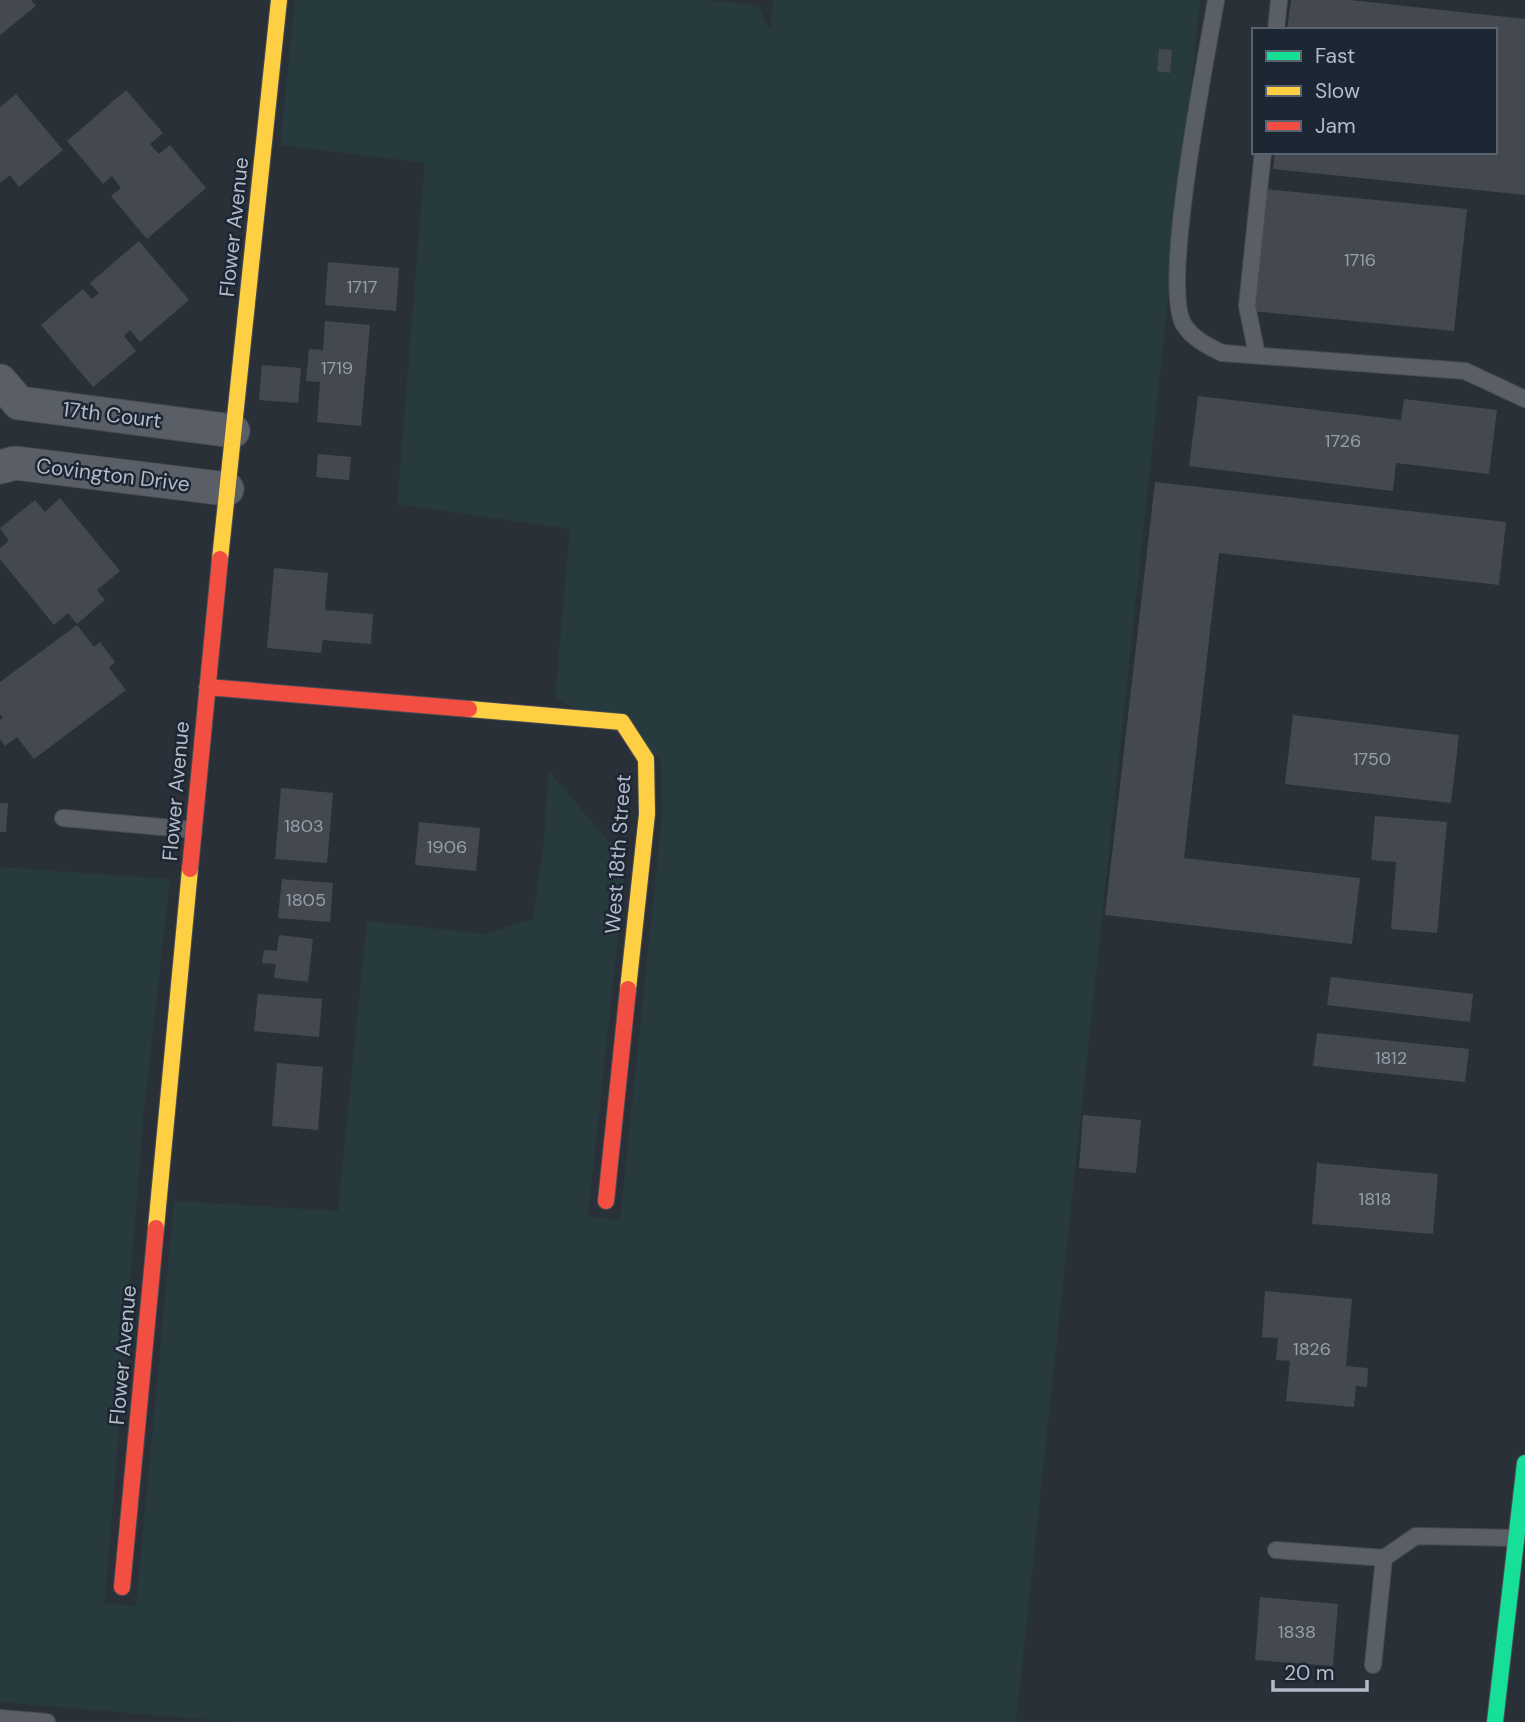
<svg xmlns="http://www.w3.org/2000/svg" width="1525" height="1722" font-family="'DM Sans',sans-serif">
  <style>
    .green { fill: #273a3e }
    .building { fill: #444950 }
    .lines { fill: none; stroke-linecap: round; stroke-linejoin: round }
    .lane-casing { stroke: #484c53; stroke-width: 18 }
    .street-casing { stroke: #484c53; stroke-width: 35 }
    .fast-casing { stroke: #484c53; stroke-width: 18 }
    .slow-casing { stroke: #484c53; stroke-width: 18 }
    .jam-casing { stroke: #484c53; stroke-width: 18 }
    .lane { stroke: #5a5e66; stroke-width: 16 }
    .street { stroke: #5a5e66; stroke-width: 33 }
    .fast { stroke: #16e098; stroke-width: 16 }
    .slow { stroke: #ffcf43; stroke-width: 16 }
    .jam { stroke: #f24e42; stroke-width: 16 }
    .labels { text-anchor: middle; dominant-baseline: central; stroke-width: 5; stroke-linejoin: round; paint-order: stroke }
    .number-label { font-size: 18px; fill: #989fab }
    .street-label { font-size: 21px; fill: #b4bcc9; stroke: #1d2633 }
  </style>
  <rect width="100%" height="100%" fill="#2a3038"/>
  <path class="green" d="M295,0H705L758,5L770,30L773,0H1200L1016,1722H235L0,1702V867L170,879L143,1120L105,1603L136,1606L174,1201L338,1211L367,921L484,934L533,919L543,849L549,771L626,862L588,1216L620,1220L662,816L661,758L555,698L570,529L397,504L425,163L280,145Z"/>
  <path class="building" d="M0,0H31L36,6L0,35Z
    M1291,0H1350L1525,19V195L1273,169L1275,152H1495V30H1287Z
    M1159,49L1172,50L1170,73L1157,71Z
    M126,90L163,133L150,144L159,154L170,145L206,188L147,239L111,196L121,188L112,176L103,184L67,141Z
    M16,94L63,150L19,187L10,175L0,183V107Z
    M1265,189L1467,209L1454,331L1253,311Z
    M139,241L189,300L140,342L130,330L124,336L136,351L93,387L41,325L83,289L92,299L99,293L90,283Z
    M328,262L399,268L396,311L325,305Z
    M325,321L370,325L361,426L317,422L320,382L306,381L309,349L323,350Z
    M262,365L301,368L298,403L259,400Z
    M1198,396L1401,420L1404,399L1497,410L1489,474L1396,463L1393,491L1189,466Z
    M318,454L351,457L349,480L316,477Z
    M1155,482L1506,522L1499,585L1219,553L1184,858L1360,878L1352,944L1105,915Z
    M60,498L120,571L97,590L105,600L77,624L68,613L54,625L0,559V548L9,541L0,528L35,500L45,512Z
    M274,568L328,573L325,610L373,614L371,644L323,640L321,653L267,648Z
    M77,625L94,647L100,642L115,662L109,668L126,690L34,759L17,737L5,746L0,739V720L3,718L0,714V682Z
    M1293,715L1459,735L1451,803L1285,784Z
    M281,788L333,793L327,863L275,859Z
    M0,803H8L6,832H0Z
    M1375,816L1447,822L1437,933L1391,929L1396,862L1371,860Z
    M419,822L480,828L476,871L415,865Z
    M282,879L333,883L330,922L278,918Z
    M279,935L313,939L308,982L274,978L276,964L262,963L264,950L277,951Z
    M1331,977L1473,994L1470,1022L1327,1005Z
    M258,994L322,999L319,1037L254,1031Z
    M1317,1033L1469,1049L1465,1082L1313,1066Z
    M277,1063L323,1067L318,1130L272,1126Z
    M1083,1115L1141,1120L1136,1173L1079,1168Z
    M1317,1163L1438,1174L1433,1234L1312,1224Z
    M1265,1291L1352,1299L1346,1366L1368,1368L1367,1387L1356,1386L1354,1407L1286,1401L1290,1361L1276,1360L1278,1338L1262,1337Z
    M1260,1597L1338,1604L1333,1666L1255,1660Z"/>
  <g class="lines">
    <g class="lane-casing">
      <path id="lane" d="M1216,0C1207,55 1160,287 1184,325C1193,339 1208,346 1222,353L1465,371L1525,399
        M1276,30L1279,0
        M1257,355L1247,306L1263,152
        M63,818L194,830
        M1276,1550L1384,1558
        M1373,1665L1384,1558L1416,1536L1517,1538
        M0,1718L47,1722"/>
    </g>
    <g class="street-casing">
      <path id="street" d="M0,381L19,403L233,431
        M0,467L15,463L227,489"/>
    </g>
    <g class="fast-casing">
      <path id="fast" d="M1495,1722L1525,1463"/>
    </g>
    <g class="slow-casing">
      <path id="slow" d="M220,559L279,0
        M469,709L622,722L646,759L647,814L628,989
        M156,1228L190,869"/>
    </g>
    <g class="jam-casing">
      <path id="jam" d="M207,687L469,709
        M190,869L220,559
        M606,1201L628,989
        M122,1587L156,1228"/>
    </g>
    <use href="#lane" class="lane"/>
    <use href="#street" class="street"/>
    <use href="#fast" class="fast"/>
    <use href="#slow" class="slow"/>
    <use href="#jam" class="jam"/>
  </g>
  <g class="labels">
    <g class="number-label">
      <text x="1360" y="260">1716</text>
      <text x="362" y="287">1717</text>
      <text x="337" y="368">1719</text>
      <text x="1343" y="441">1726</text>
      <text x="1372" y="759">1750</text>
      <text x="304" y="826">1803</text>
      <text x="447" y="847">1906</text>
      <text x="306" y="900">1805</text>
      <text x="1391" y="1058">1812</text>
      <text x="1375" y="1199">1818</text>
      <text x="1312" y="1349">1826</text>
      <text x="1297" y="1632">1838</text>
    </g>
    <g class="street-label">
      <text transform="translate(234 227) rotate(-84)">Flower Avenue</text>
      <text transform="translate(112 415) rotate(7)">17th Court</text>
      <text transform="translate(113 475) rotate(7)">Covington Drive</text>
      <text transform="translate(176 791) rotate(-85)">Flower Avenue</text>
      <text transform="translate(618 854) rotate(-86)">West 18th Street</text>
      <text transform="translate(123 1355) rotate(-85)">Flower Avenue</text>
    </g>
  </g>
  <rect x="1252" y="28" width="245" height="126" fill="#1d2633" stroke="#59626f" stroke-width="2"/>
  <rect x="1266" y="51" width="35" height="10" fill="#16e098" stroke="#59626f" stroke-width="2"/>
  <text x="1315" y="63" font-size="21" fill="#b4bcc9">Fast</text>
  <rect x="1266" y="86" width="35" height="10" fill="#ffcf43" stroke="#59626f" stroke-width="2"/>
  <text x="1315" y="98" font-size="21" fill="#b4bcc9">Slow</text>
  <rect x="1266" y="121" width="35" height="10" fill="#f24e42" stroke="#59626f" stroke-width="2"/>
  <text x="1315" y="133" font-size="21" fill="#b4bcc9">Jam</text>
  <path d="M1273 1680v10h94v-10" fill="none" stroke="#b4bcc9" stroke-width="3.5"/>
  <text x="1284" y="1680" font-size="21" fill="#b4bcc9" stroke="#1d2633" stroke-width="5" paint-order="stroke">20 m</text>
</svg>
